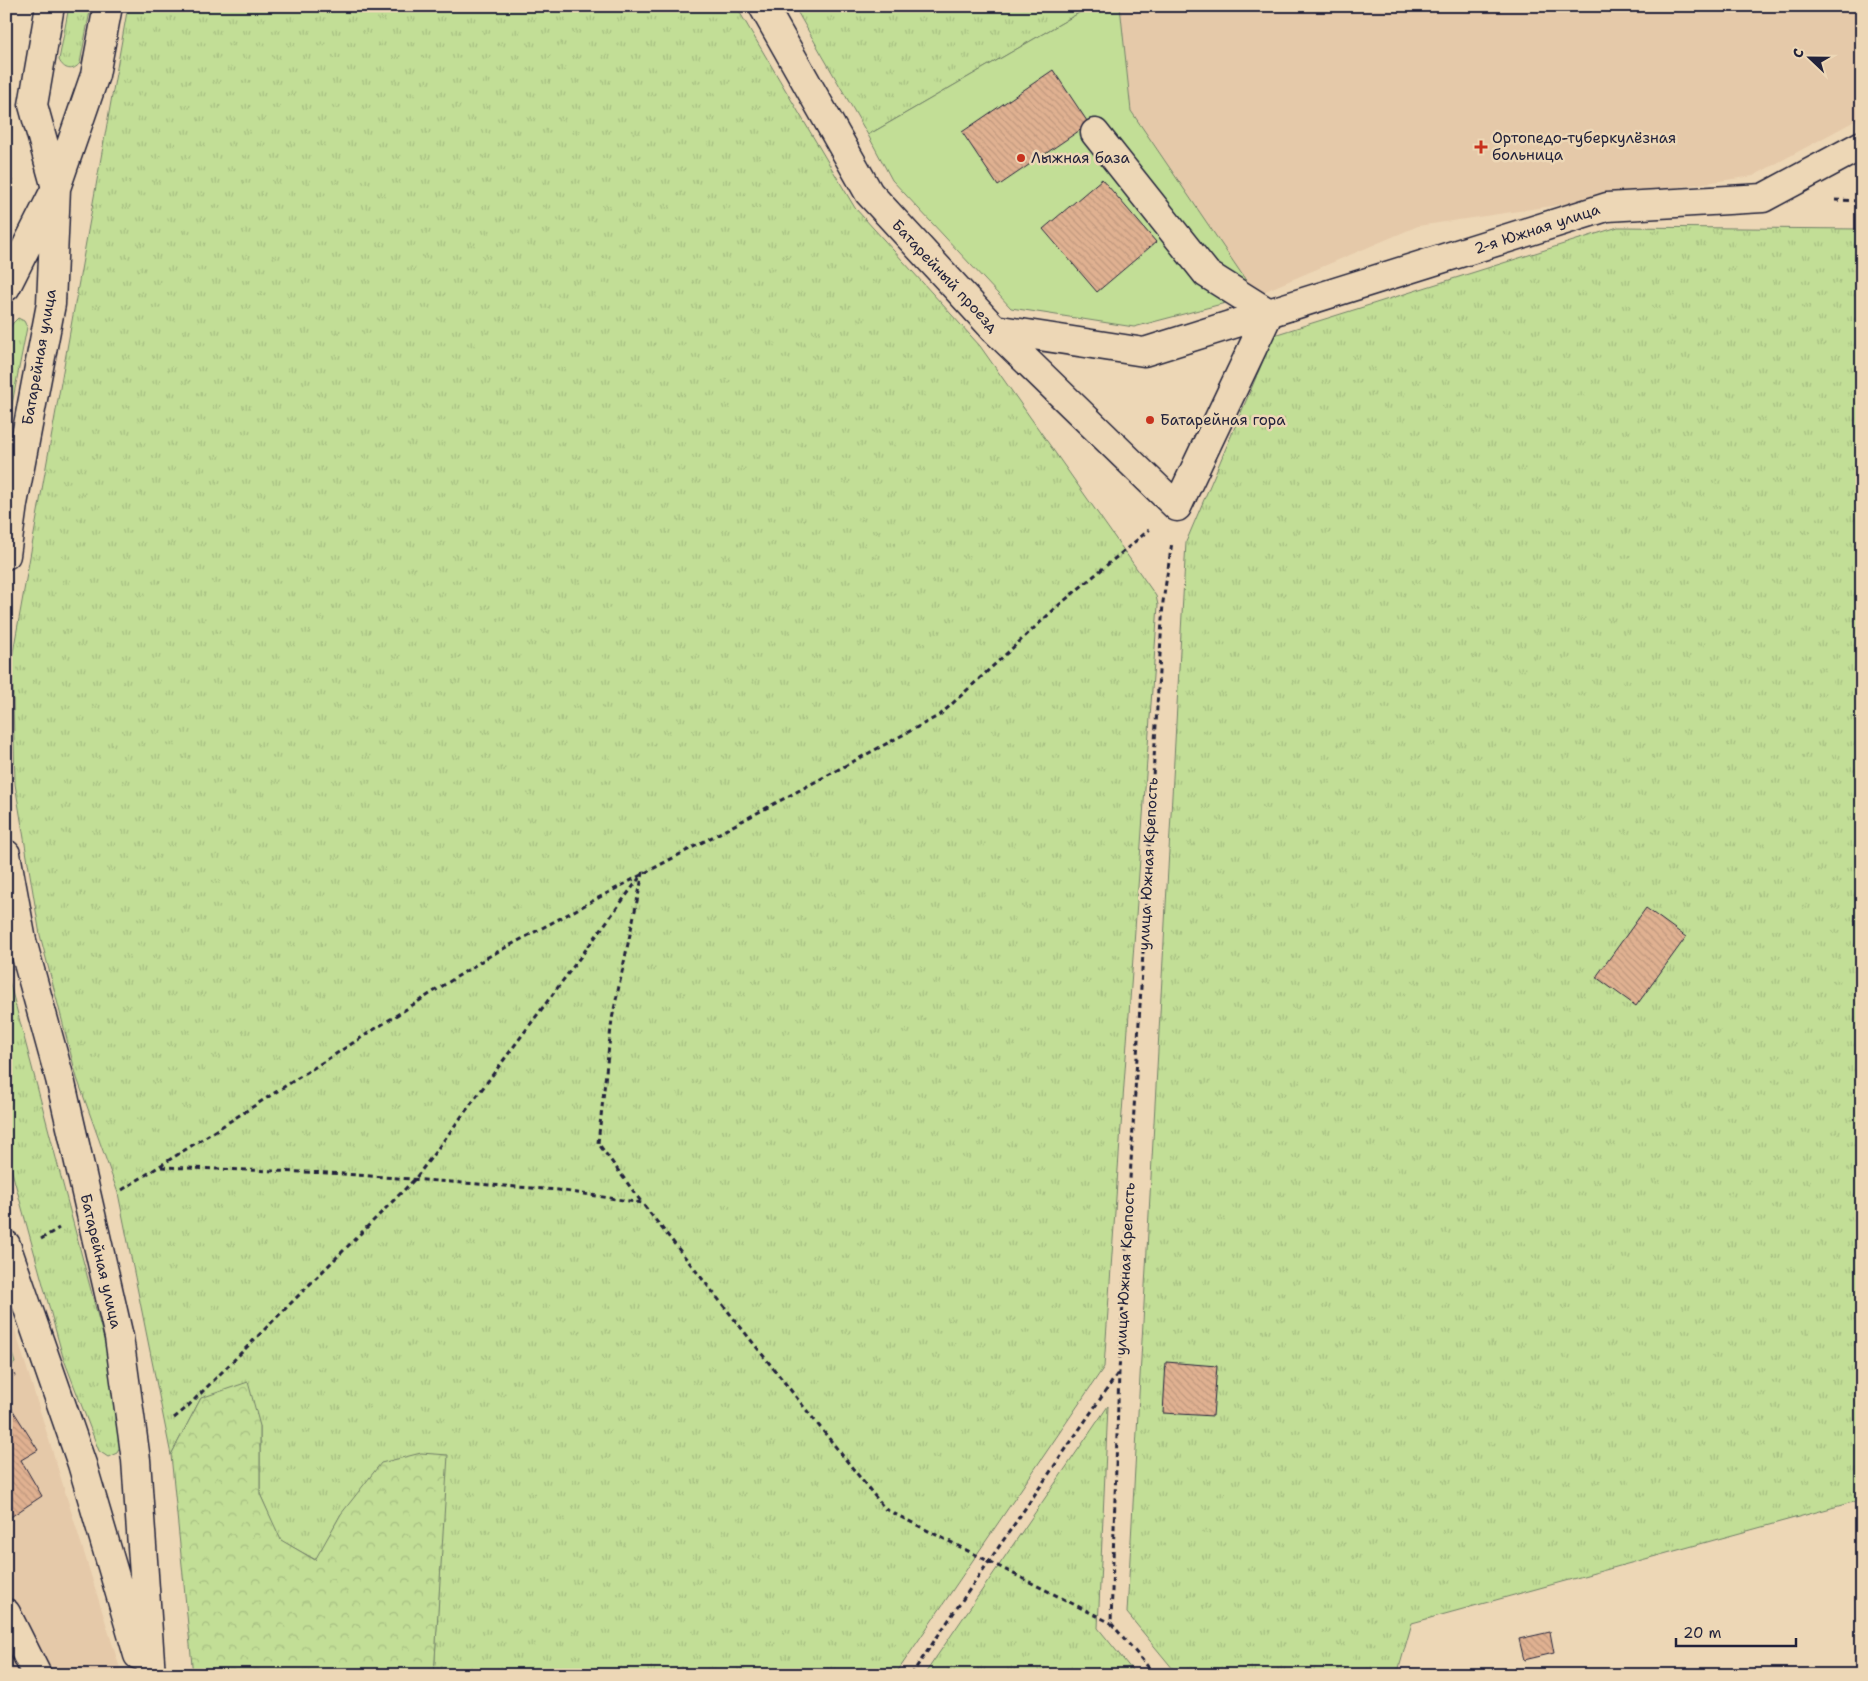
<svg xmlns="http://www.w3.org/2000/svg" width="1868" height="1681" font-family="'Shantell Sans',sans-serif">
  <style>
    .built { fill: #e5c9a9 }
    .grass { fill: url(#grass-tufts); stroke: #728068 }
    .forest { fill: url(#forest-crowns); stroke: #728068 }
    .pitch { fill: #c2de96; stroke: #728068 }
    .building { fill: url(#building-back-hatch); stroke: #22223b }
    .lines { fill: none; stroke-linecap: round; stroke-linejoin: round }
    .minor-casing { stroke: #22223b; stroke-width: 31 }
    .path { stroke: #22223b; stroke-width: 3; stroke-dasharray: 5 4; stroke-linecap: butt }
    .minor { stroke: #edd7b6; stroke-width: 28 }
    .poi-dot { fill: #c8321e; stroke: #edd7b6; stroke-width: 2 }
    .labels { text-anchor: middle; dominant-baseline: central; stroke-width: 5; stroke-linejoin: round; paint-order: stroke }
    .poi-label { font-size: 15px; fill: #22223b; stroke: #edd7b6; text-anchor: start }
    .street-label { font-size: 15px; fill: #22223b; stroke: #edd7b6 }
  </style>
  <defs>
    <pattern id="grass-tufts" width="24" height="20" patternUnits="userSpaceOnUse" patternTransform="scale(1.25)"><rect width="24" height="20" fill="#c2de96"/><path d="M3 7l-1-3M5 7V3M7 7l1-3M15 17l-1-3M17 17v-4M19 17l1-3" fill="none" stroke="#a6be82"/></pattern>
    <pattern id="forest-crowns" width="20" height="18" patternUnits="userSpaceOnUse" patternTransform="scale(1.25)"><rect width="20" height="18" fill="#c2de96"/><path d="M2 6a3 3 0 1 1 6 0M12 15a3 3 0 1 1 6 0" fill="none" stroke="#a6be82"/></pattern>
    <pattern id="building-back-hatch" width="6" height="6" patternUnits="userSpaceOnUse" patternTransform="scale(1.25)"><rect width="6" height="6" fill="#e0b191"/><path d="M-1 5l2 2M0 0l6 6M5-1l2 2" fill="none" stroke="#c0987e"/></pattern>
  </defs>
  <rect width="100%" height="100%" fill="#edd7b6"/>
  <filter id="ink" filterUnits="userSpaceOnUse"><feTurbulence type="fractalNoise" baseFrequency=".02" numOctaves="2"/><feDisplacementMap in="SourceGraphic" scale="10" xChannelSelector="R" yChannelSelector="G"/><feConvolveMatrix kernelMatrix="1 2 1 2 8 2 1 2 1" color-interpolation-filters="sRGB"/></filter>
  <g filter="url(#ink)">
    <path class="built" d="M1120,6H1862V117L1753,176L1418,226L1256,295L1131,111Z
      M6,1301L45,1427L122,1675H6Z"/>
    <path class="grass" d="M69,6H91L80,63C73,72 64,70 59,60Z
      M128,6H736L855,208L980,346L1156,596L1158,605L1104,1367L895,1675H434L447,1455L341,1514L316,1560L280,1540L260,1494V1426L201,1398L171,1455L118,1193L77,1078L40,935L15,784L12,658Z
      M794,6H1091L868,135Z
      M1618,227L1862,229V1508L1853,1502L1412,1623L1397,1675H1178L1127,1613L1186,542L1274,335Z
      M18,318L24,321L27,327L6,435V334L13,323Z
      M6,969L111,1366L122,1443L117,1453L108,1457L99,1451L63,1357L6,1150Z
      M6,1334L15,1363L6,1368Z
      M1108,1406L1098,1628L1136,1675H924Z"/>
    <path class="forest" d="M248,1382L260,1426V1494L281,1540L315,1560L341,1514L381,1463L421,1453L448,1455L434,1675H193L171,1455L201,1398Z"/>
    <path class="pitch" d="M1091,6H1120L1131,111L1256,295L1134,327L1011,308L892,180L868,135Z"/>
    <path class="building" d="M1053,70L1089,124L998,186L962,132Z
      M6,174L14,182L6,190Z
      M1102,179L1156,242L1097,292L1043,229Z
      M1646,908L1686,937L1636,1006L1596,977Z
      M1166,1362L1217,1366L1213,1416L1163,1413Z
      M9,1404L38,1450L21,1460L42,1496L6,1520V1406Z
      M1550,1632L1554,1653L1524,1660L1519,1639Z
      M6,1664L12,1675H6Z"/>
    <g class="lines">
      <g class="minor-casing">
        <path id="minor" d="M763,6L869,193L994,329L1177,507L1269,313
          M1095,133L1207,274L1269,313
          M6,287L56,188L95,75L108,6
          M994,329L1144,352L1607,207L1763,198L1862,145
          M6,555L13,504L51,304L56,188L33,105L50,6
          M6,854L22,941L60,1079L119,1337L136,1460L151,1675
          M6,1245L82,1464L138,1655
          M6,1613L37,1675"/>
      </g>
      <path class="path" d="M1835,200L1862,201
        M161,1167L330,1173L558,1190L642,1203L885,1509L1111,1623
        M122,1190L488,957L940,715L1059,605L1149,530
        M41,1239L59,1228
        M6,1379L15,1375
        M174,1418L185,1409L415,1179L643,873L612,1019L598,1143L642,1203
        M911,1675L1118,1373
        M1155,1675L1111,1623L1119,1372L1163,602L1172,542"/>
      <use href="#minor" class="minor"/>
    </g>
  </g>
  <g class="poi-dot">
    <path d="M1478.5 139.5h5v5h5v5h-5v5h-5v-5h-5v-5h5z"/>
    <circle cx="1021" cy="158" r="5"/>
    <circle cx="1150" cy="420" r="5"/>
  </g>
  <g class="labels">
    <g class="poi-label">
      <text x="1492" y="138">Ортопедо-туберкулёзная<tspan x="1492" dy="17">больница</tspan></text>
      <text x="1031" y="158">Лыжная база</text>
      <text x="1160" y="420">Батарейная гора</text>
    </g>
    <g class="street-label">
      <text transform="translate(1537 229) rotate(-18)">2-я Южная улица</text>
      <text transform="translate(945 276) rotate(47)">Батарейный проезд</text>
      <text transform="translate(39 357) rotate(-80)">Батарейная улица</text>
      <text transform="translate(1148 864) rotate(-87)">улица Южная Крепость</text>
      <text transform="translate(101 1261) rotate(77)">Батарейная улица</text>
      <text transform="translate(1125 1269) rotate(-87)">улица Южная Крепость</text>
    </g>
  </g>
  <rect width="1868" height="1681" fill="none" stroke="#edd7b6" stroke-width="25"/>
  <rect x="12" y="12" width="1843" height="1656" fill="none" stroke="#22223b" stroke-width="2" filter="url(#ink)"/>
  <g transform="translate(1810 58) rotate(292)" stroke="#edd7b6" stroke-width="4" paint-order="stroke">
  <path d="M0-4L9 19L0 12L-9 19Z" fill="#22223b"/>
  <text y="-8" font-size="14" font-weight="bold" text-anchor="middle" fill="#22223b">С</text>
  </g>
  <path d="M1676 1638v8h120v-8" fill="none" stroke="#22223b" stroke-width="2.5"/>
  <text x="1683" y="1638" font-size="15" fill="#22223b" stroke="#edd7b6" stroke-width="4" paint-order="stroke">20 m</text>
</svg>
